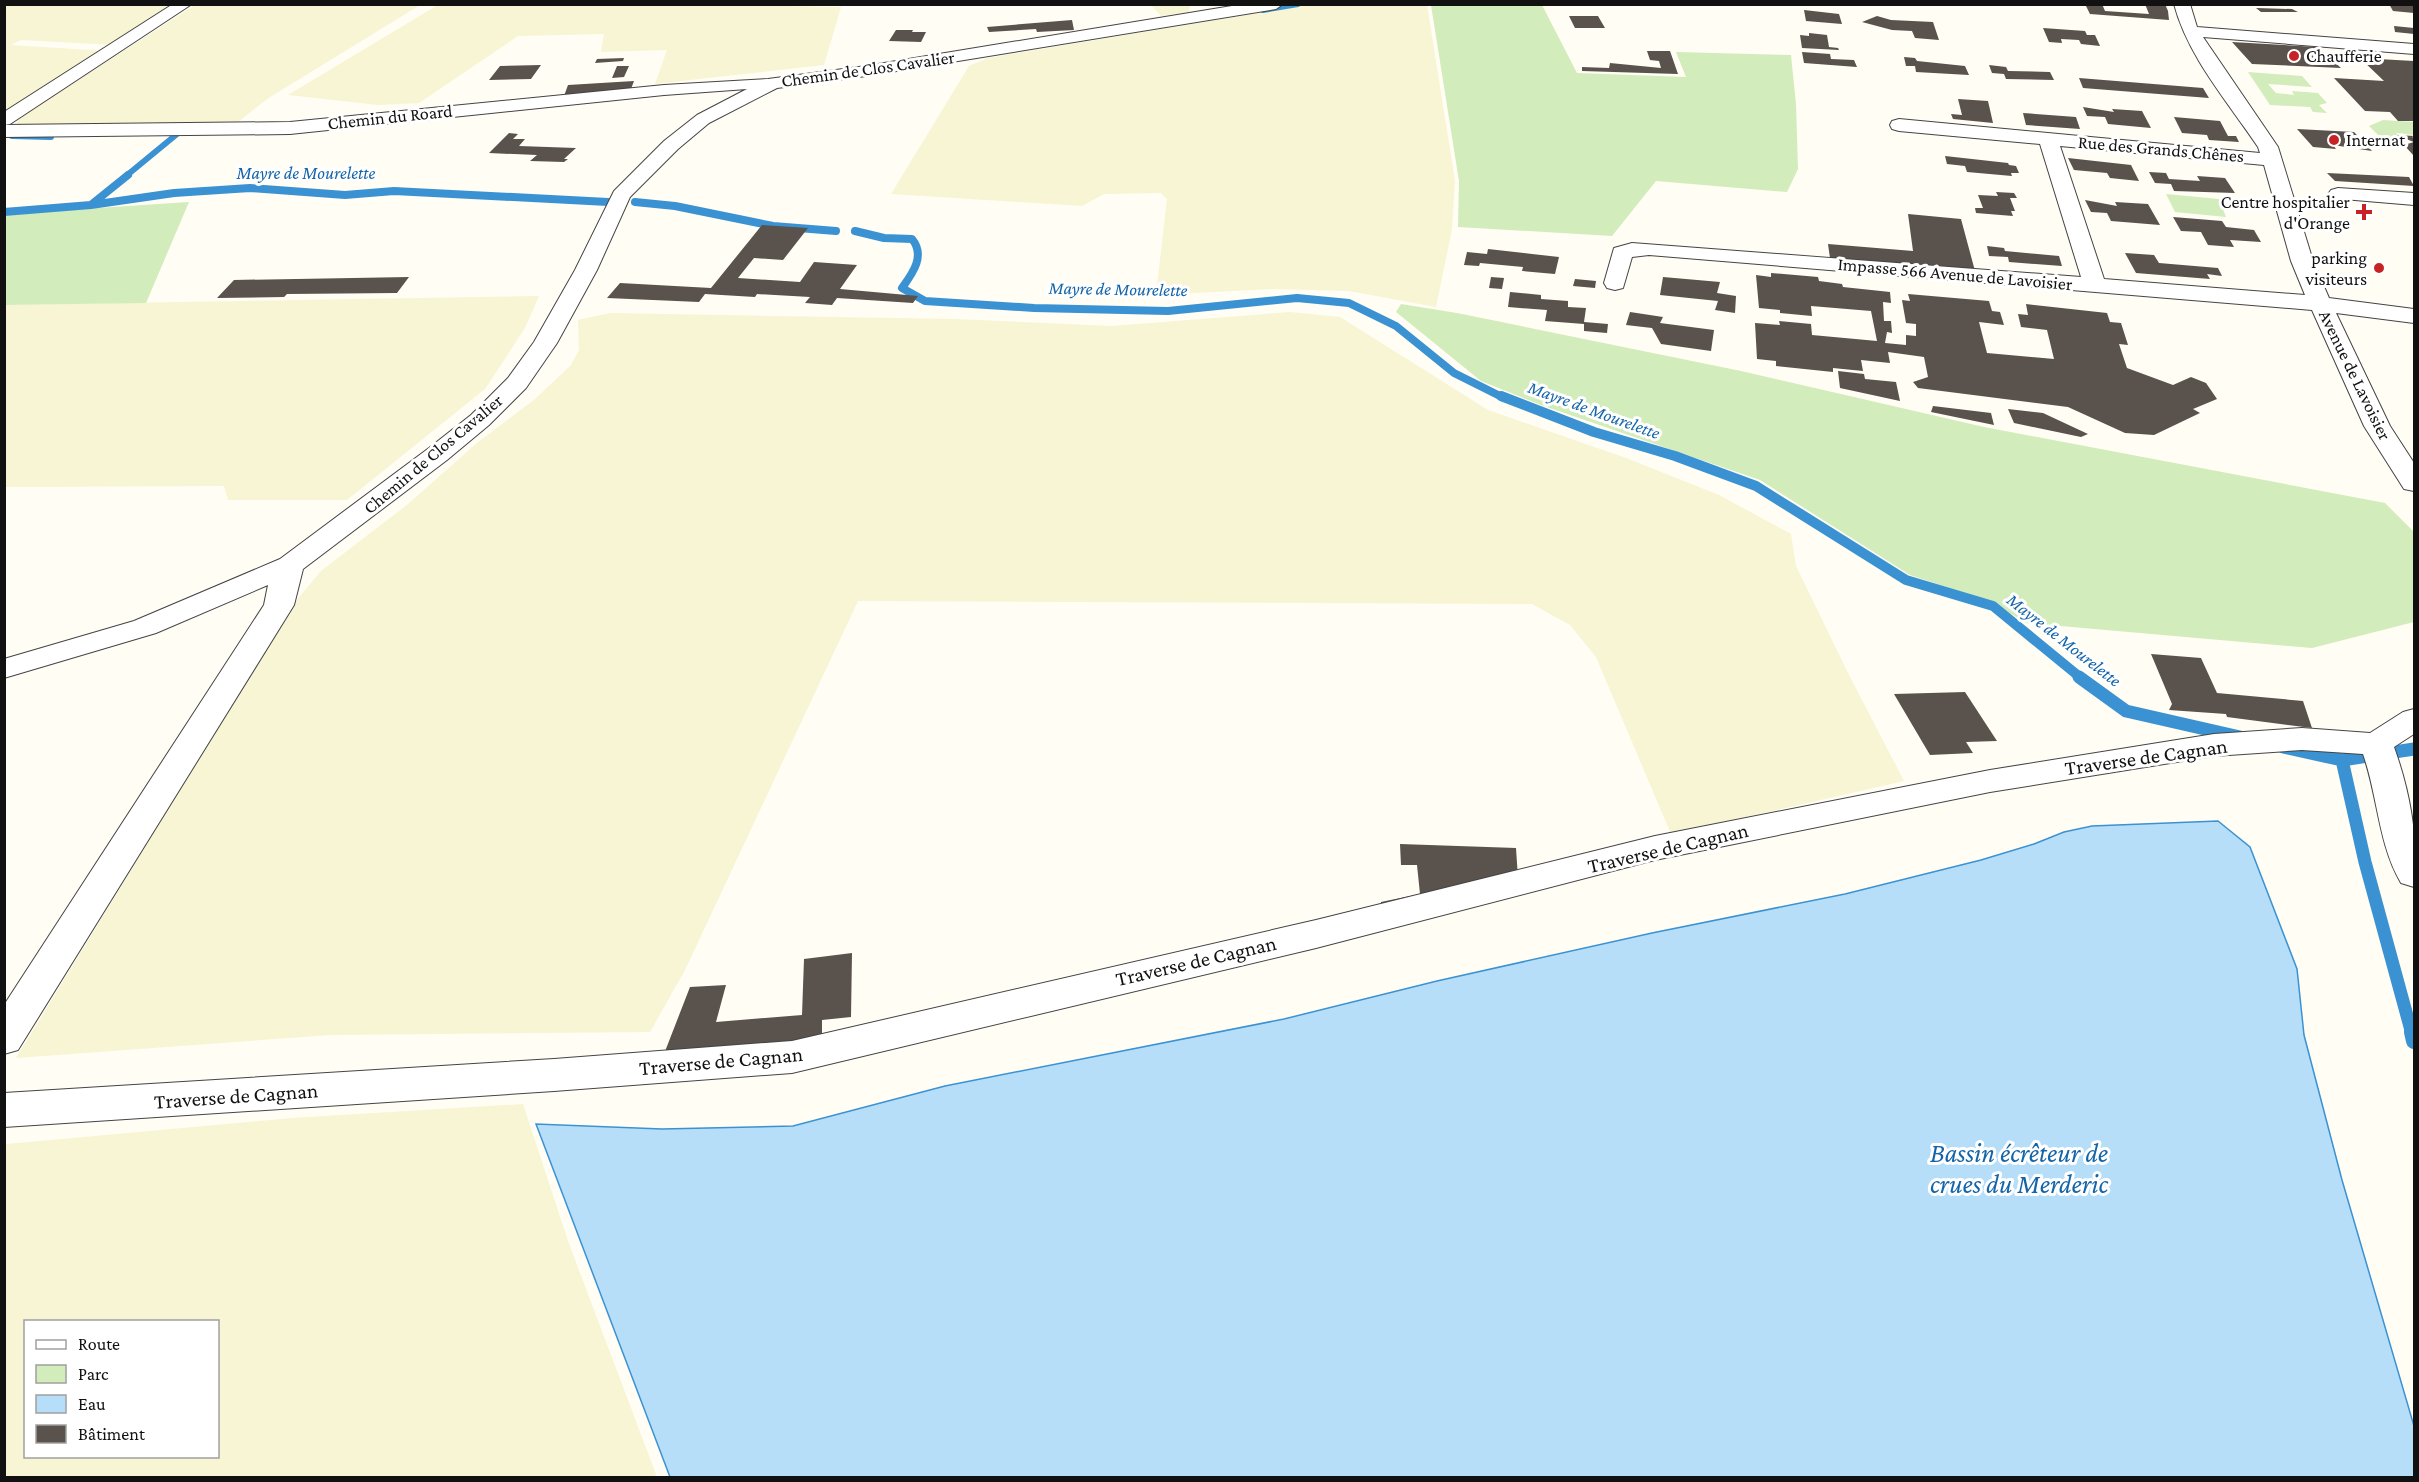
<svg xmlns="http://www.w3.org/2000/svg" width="2419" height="1482" font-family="'Crimson Pro',serif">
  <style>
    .farmland { fill: #f7f5d3; fill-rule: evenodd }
    .green { fill: #d3ecbb }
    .water { fill: #b7def8; stroke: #3b92d2; stroke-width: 1.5 }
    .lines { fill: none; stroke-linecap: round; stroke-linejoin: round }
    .stream-far4 { stroke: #3b92d2; stroke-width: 6 }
    .stream-far3 { stroke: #3b92d2; stroke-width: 8 }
    .stream-far2 { stroke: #3b92d2; stroke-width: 10 }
    .stream-far1 { stroke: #3b92d2; stroke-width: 13 }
    .stream { stroke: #3b92d2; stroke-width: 16 }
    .building { fill: #5a524c }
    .minor-casing { stroke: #444; stroke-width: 2 }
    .minor { fill: #fff; fill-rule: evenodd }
    .poi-dot { fill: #c72226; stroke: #fff; stroke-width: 2 }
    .labels { text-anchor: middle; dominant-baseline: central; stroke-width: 6; stroke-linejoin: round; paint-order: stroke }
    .far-poi-label { font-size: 18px; fill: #111; stroke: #fff; text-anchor: start }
    .far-street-label { font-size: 18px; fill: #111; stroke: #fff }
    .far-water-label { font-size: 18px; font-style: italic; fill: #1464a9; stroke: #fff }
    .street-label { font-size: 21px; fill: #111; stroke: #fff }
    .near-water-label { font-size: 27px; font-style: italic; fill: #1464a9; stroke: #fff }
  </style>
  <rect width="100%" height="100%" fill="#fffdf4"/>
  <path class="farmland" d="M1313,4L1427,5L1455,181L1452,229L1436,307L1349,291L1272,289L1156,295L1167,199L1161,193L1104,194L1082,206L891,194L969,66L988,58Z
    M4,5H178L114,45L21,40L11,45L105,51L5,111Z
    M195,5H420L267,99L233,126L18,127L16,120Z
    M523,5L685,4L841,7L824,65L655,84L667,50L601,52L604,34L518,36L419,103L378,105L288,95L438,5Z
    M1151,5H1190L1189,12L1161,16Z
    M539,296L525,328L485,389L347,500H228L224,486L5,487L4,305Z
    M1290,312L1340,317L1488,410L1626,458L1719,495L1791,534L1796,566L1849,675L1904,781L1671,834L1596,657L1570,625L1532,604L858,601L685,970L650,1032L331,1035L16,1058L296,601L321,571L408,504L477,443L535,399L571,365L579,350L578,320L610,313L955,319L1112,326Z
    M523,1104L568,1241L657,1477H5L4,1146L7,1144L292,1118ZM26,1322H218V1456H26Z"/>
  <path class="green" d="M1431,5H1542L1577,73L1686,77L1676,52L1791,55L1796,104L1798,169L1787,192L1656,181L1612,236L1458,227L1459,181Z
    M2248,72L2302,76L2312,87L2268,84L2276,93L2294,95L2292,91L2318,93L2327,103L2319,105L2327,113L2313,112L2310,107L2270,105Z
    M2383,120L2414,122V135L2396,133L2405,144H2387L2369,126Z
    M2166,194L2219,199L2226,217L2175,212Z
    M189,202L146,303L5,305V214Z
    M1401,304L1457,313L1741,371L1984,427L2385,503L2414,532V622L2312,648L2026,623L1992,602L1910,575L1760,480L1541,405L1481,381L1396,312Z"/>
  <path class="water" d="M2218,821L2250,847L2297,969L2304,1035L2342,1180L2414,1426V1477H670L536,1124L662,1129L793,1126L945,1086L1284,1019L1437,981L1652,933L1845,894L1981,860L2034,844L2064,832L2092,826Z"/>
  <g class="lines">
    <path class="stream-far4" d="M1263,10L1298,4
      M12,136L51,137
      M126,176L177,134"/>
    <path class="stream-far3" d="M635,202L675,206L773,226L836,231
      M92,204L128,175
      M4,212L91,205L174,193L250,188L345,195L394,191L608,202
      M855,231L884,238L912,239C926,256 912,274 902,288L925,301L1034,308L1168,311L1297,298L1349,303L1396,326L1454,373L1504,398"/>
    <path class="stream-far2" d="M1501,396L1594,432L1675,456L1756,486L1906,580L1993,606L2081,678"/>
    <path class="stream-far1" d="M2079,677L2126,711L2240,737
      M2283,747L2342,760L2414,749
      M2342,760L2365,862L2412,1034"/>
    <path class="stream" d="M2412,1032L2414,1041"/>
  </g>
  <path class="building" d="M2085,4H2102L2105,11L2149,14L2145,4H2165L2168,11L2169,20L2090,14Z
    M2389,4L2414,6V13L2393,11Z
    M2256,8L2292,9L2298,12H2261Z
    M1804,10L1839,14L1842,24L1806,21Z
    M1569,16H1598L1605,28H1575Z
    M1877,16L1891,20L1933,22L1939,40L1915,38L1912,31L1892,30L1862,22Z
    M1072,20L1074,30L1037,32L1036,29L989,32L987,27Z
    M2394,26L2414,28V34L2395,32Z
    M2043,28L2085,31L2087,35H2095L2100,46L2081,44L2079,40L2061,39L2062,43L2049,42Z
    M896,30H913L912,32H926L921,42L889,41Z
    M1809,33L1827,35L1829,47L1838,48L1839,50L1802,48L1800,35L1809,36Z
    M2232,42L2318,47L2341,68L2252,64Z
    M1647,51H1670L1678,74L1582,71V67L1609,68L1610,63L1661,68L1659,61L1650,60Z
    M1802,52L1830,54L1831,59L1854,60L1857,67L1804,63Z
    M1904,57L1915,58L1917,61L1965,66L1969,75L1916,72L1915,66H1906Z
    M624,58L623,61L595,63L597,59Z
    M2360,58L2414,61V121H2398L2390,112L2365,111L2334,78L2384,81Z
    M541,65L531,79L489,80L500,66Z
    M1989,65L2006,67L2008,71L2050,72L2054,80L2006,79L2004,74L1992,73Z
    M617,66H629L624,77L612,78Z
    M2079,78L2203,88L2209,98L2083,88Z
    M634,81L631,89L564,96L568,85Z
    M1958,99L1988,101L1993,123L1953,119L1951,114L1962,115Z
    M2083,107L2114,112L2112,109L2142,111L2151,128L2108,124L2105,117L2087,116Z
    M2023,113L2076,117L2080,129L2026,125Z
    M2174,117L2220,121L2228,136H2236L2239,142L2209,140L2207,135L2182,133Z
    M2297,129L2354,132L2372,151L2333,145L2336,149L2313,147Z
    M509,133L518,134L513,139H525L519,146L576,148L564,159H568L564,162L530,161L537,155L489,153Z
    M2397,135L2414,136L2412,137L2414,138V156L2404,145L2414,142L2406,139L2403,141Z
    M1945,156L2008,163L2009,165L2016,166L2019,173H2011L2012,176L1967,172L1965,166L1947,164Z
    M2068,158L2131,165L2139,181L2110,178L2107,173L2074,170Z
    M2149,172L2166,173L2169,179L2200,181L2197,176L2225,178L2235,193L2174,191L2171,184L2155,183Z
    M2327,173L2409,177L2414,186L2335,181Z
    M1996,192L2014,193L2017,198H2010L2015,211H2011L2013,216L1976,213L1975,208H1983L1978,195L1998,196Z
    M2085,200L2117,206L2115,202L2148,204L2160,225L2111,221L2107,213L2091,212Z
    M1908,214L1961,219L1975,271L1830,258L1828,244L1913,251Z
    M2173,217L2222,221L2226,227L2254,230L2261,242L2230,240L2234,247L2208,245L2201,232L2181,231Z
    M762,225L808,228L783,260L754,258L738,278L800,282L814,262L857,265L840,289L918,296L913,303L837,298L832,305L805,303L810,297L757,294L755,297L705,294L699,302L607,298L620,283L711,288Z
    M1987,246L2004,248L2005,251L2059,256L2062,266L2009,262L2008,257L1989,256Z
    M1488,249L1532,254L1559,257L1555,274L1522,271L1523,267L1480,263L1479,266L1464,265L1467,252L1487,254Z
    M2125,253L2154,255L2159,263L2218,268L2222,276L2207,274L2210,279L2136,273Z
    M1771,273L1818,277L1819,281L1842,284L1843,287L1890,292L1891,303L1883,302L1884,321H1891L1892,333L1887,332L1885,343L1906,345V335L1916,336V324L1906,323L1902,300L1910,301L1908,294L1989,301L1992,311L2000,312L2004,325L1979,322L1987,353L2054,359L2047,330L2021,327L2018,314L2028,315L2026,304L2107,313L2110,322L2121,323L2128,345L2119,344L2127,368L2173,385L2191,377L2206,383L2217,399L2193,409L2200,413L2154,435L2125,433L2068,407L1918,388L1913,382L1928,377L1924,357L1888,352L1890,363L1861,360L1863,371L1833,368V372L1776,366V361L1757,359L1755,323L1780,325L1779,321L1811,324L1812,335L1877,341L1871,311L1811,306L1812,316L1780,313V310L1759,308L1756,275L1771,277Z
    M409,277L397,293L287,294L284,297L217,298L234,280Z
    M1491,277L1504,278L1502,289L1489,288Z
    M1663,277L1720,282L1717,293L1736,296L1735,313L1715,310L1718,301L1660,295Z
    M1575,279L1596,281L1595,288L1573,286Z
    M1510,292L1541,295V299L1568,301V307L1586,308L1584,322L1608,324L1607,333L1584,331V324L1545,321L1547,310L1508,307Z
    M1630,312L1663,317L1660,323L1714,330L1711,351L1661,344L1652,328L1626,325Z
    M1838,371L1864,374L1865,379L1896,382L1900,401L1840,388Z
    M1933,406L1991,413L1994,425L1931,412Z
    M2008,409L2043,413L2088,434L2081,437L2014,423Z
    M2151,654L2201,658L2217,693L2303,701L2312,728L2227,717L2226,714L2169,710L2172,704Z
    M1965,692L1997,741L1966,742L1973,753L1930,755L1894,694Z
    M1400,844L1516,848L1518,878L1485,886L1457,885L1452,894L1381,910V902L1420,894L1417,865H1401Z
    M852,953L851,1017L822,1020V1041L664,1054L690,987L726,985L716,1022L802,1015L804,959Z"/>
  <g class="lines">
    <g class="minor-casing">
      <path id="minor" d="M173,4H192L10,124L4,125V112Z
        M1244,4H1283L1276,9L866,76L777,88L709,123L678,149L630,197L597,270L557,343L526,388L489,425L447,460L303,569L294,605L18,1050L4,1054V1005L264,605L268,585L156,633L4,678V659L134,621L280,559L429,448L471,415L508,378L534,342L575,270L614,191L664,141L697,115L747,89L664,95L290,134L4,137V125L290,122L664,85L768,79L866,66Z
        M2174,4H2190L2197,27L2414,44V54L2203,37L2278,147L2313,261L2329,298L2414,309V323L2336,313L2390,426L2414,463V491L2404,489L2364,426L2312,310L1649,255L1632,257L1623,288L1615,290L1607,288L1604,283L1614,248L1632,243L2081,277L2040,144L1899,131L1892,129L1890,125L1892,121L1899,119L2260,153L2258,147C2228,102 2188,57 2174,4ZM2060,146L2264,165L2291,261L2305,295L2104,279Z
        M2338,188L2414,193V205L2331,198L2328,194L2331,190Z
        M2414,709V734L2394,747C2410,792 2419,840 2414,887L2401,883C2378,844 2378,796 2363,754L2302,750L2214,756L1990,792L1655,860L1316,948L792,1073L554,1091L4,1127V1093L554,1059L792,1041L1316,920L1655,836L1990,770L2214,734L2302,728L2370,733L2403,712Z"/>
    </g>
    <use href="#minor" class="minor"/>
  </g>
  <g class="poi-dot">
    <circle cx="2294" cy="56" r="6"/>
    <circle cx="2334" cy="140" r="6"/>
    <path d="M2361 203h6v6h6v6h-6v6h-6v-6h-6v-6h6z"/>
    <circle cx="2379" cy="268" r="6"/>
  </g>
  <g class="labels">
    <g class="far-poi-label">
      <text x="2306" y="56">Chaufferie</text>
      <text x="2346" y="140">Internat</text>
      <text x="2350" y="202" text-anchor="end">Centre hospitalier<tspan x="2350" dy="21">d'Orange</tspan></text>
      <text x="2367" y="258" text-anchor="end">parking<tspan x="2367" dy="21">visiteurs</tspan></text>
    </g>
    <g class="far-street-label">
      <text transform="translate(868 69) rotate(-8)">Chemin de Clos Cavalier</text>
      <text transform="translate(390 117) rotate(-6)">Chemin du Roard</text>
      <text transform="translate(2161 149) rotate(5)">Rue des Grands Chênes</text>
      <text transform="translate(1955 274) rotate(5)">Impasse 566 Avenue de Lavoisier</text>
      <text transform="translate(2355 375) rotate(64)">Avenue de Lavoisier</text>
      <text transform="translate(433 454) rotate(-40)">Chemin de Clos Cavalier</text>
    </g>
    <g class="far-water-label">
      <text x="306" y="173">Mayre de Mourelette</text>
      <text transform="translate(1118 289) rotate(1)">Mayre de Mourelette</text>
      <text transform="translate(1594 410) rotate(20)">Mayre de Mourelette</text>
      <text transform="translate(2064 640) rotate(38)">Mayre de Mourelette</text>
    </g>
    <g class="street-label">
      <text transform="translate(2146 757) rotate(-8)">Traverse de Cagnan</text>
      <text transform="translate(1668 848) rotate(-13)">Traverse de Cagnan</text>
      <text transform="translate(1196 961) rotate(-13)">Traverse de Cagnan</text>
      <text transform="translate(721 1061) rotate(-5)">Traverse de Cagnan</text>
      <text transform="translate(236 1096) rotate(-4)">Traverse de Cagnan</text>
    </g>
    <g class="near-water-label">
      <text x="2019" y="1153">Bassin écrêteur de<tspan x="2019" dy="31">crues du Merderic</tspan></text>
    </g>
  </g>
  <rect width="2419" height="1482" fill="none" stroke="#111111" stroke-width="12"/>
  <rect x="24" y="1320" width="195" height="138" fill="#ffffff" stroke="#a0a0a0" stroke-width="1.5"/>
  <rect x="36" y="1340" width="30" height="9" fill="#ffffff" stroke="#a0a0a0" stroke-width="1.5"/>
  <text x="78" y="1350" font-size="18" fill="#111111">Route</text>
  <rect x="36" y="1365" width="30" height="18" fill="#d3ecbb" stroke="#a0a0a0" stroke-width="1.5"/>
  <text x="78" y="1380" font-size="18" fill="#111111">Parc</text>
  <rect x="36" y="1395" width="30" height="18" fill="#b7def8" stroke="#a0a0a0" stroke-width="1.5"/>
  <text x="78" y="1410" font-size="18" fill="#111111">Eau</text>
  <rect x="36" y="1425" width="30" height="18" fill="#5a524c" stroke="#a0a0a0" stroke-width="1.5"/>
  <text x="78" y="1440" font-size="18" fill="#111111">Bâtiment</text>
</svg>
